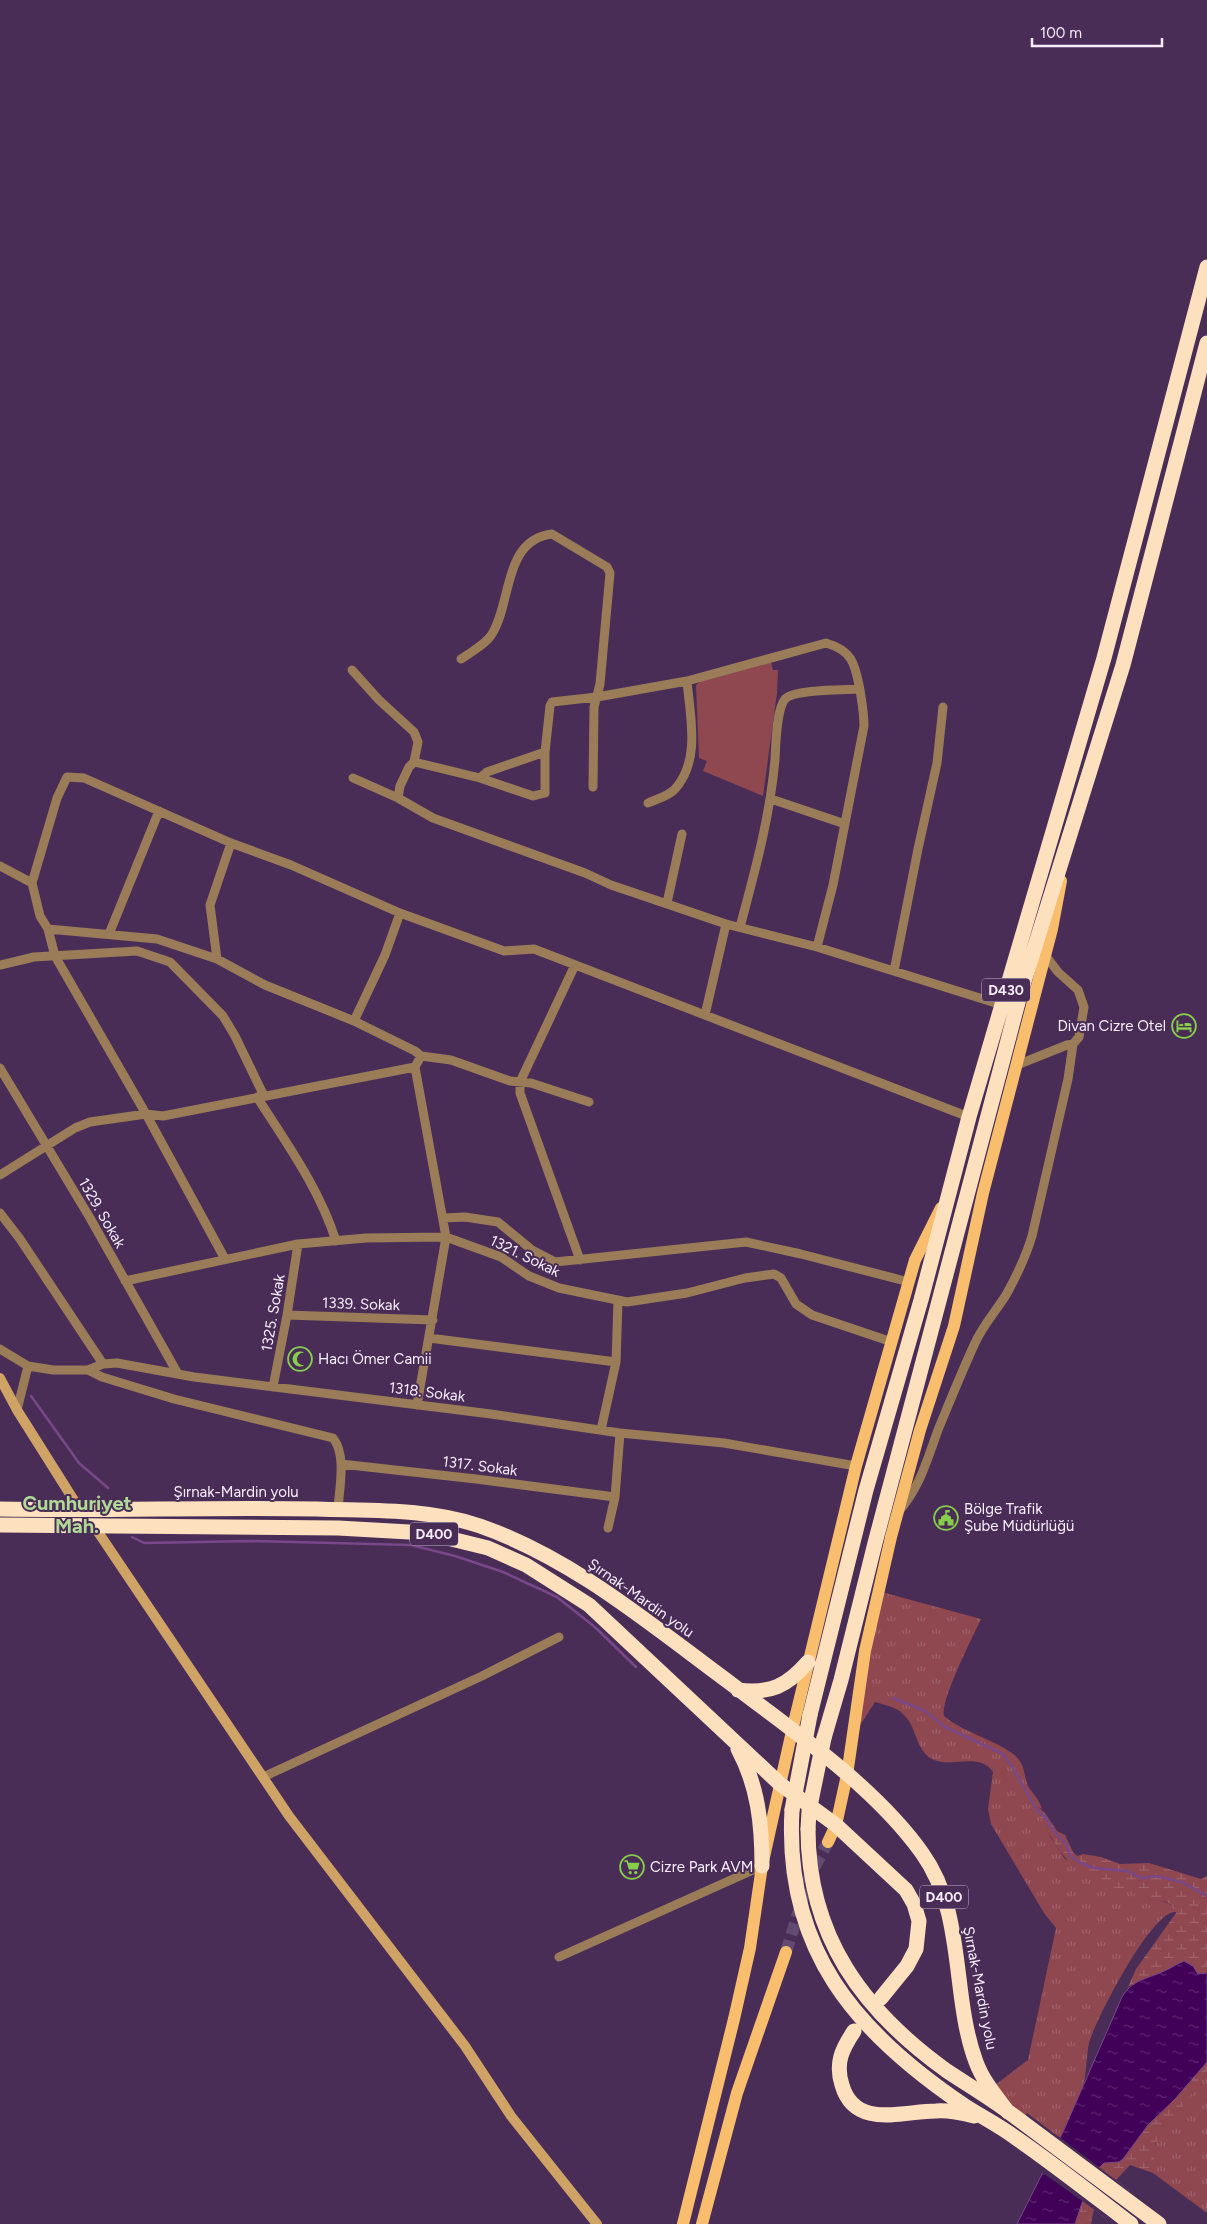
<svg xmlns="http://www.w3.org/2000/svg" width="1207" height="2224" font-family="Figtree,sans-serif">
  <style>
    .grass { fill: url(#grass-tufts) }
    .wetland { fill: url(#wetland-marsh) }
    .park { fill: #8f4750 }
    .water { fill: url(#water-ripples); stroke: #784889 }
    .pier { fill: #492d57 }
    .lines { fill: none; stroke-linecap: round; stroke-linejoin: round }
    .stream { stroke: #784889; stroke-width: 2.5 }
    .primary-tunnel { stroke: #634a70; stroke-width: 12; stroke-dasharray: 12 6; stroke-linecap: butt }
    .street { stroke: #9a7d58; stroke-width: 9 }
    .secondary { stroke: #cfa265; stroke-width: 10 }
    .primary { stroke: #f8be6e; stroke-width: 12 }
    .highway { stroke: #fde1be; stroke-width: 15 }
    .highway-bridge { stroke: #fde1be; stroke-width: 15 }
    .labels { text-anchor: middle; dominant-baseline: central; stroke-width: 4; stroke-linejoin: round; paint-order: stroke }
    .shield { fill: #492d57; stroke: #c3b3ca; stroke-width: 1 }
    .shield-label { font-size: 14px; font-weight: bold; fill: #f7edfc }
    .poi-label { font-size: 15px; fill: #f7edfc; stroke: #492d57; text-anchor: start }
    .street-label { font-size: 15px; fill: #f7edfc; stroke: #492d57 }
    .district-label { font-size: 20px; font-weight: bold; fill: #b1d996; stroke: #492d57 }
  </style>
  <defs>
    <pattern id="grass-tufts" width="24" height="20" patternUnits="userSpaceOnUse" patternTransform="scale(1.25)"><rect width="24" height="20" fill="#8f4750"/><path d="M3 7l-1-3M5 7V3M7 7l1-3M15 17l-1-3M17 17v-4M19 17l1-3" fill="none" stroke="#a0626a"/></pattern>
    <pattern id="wetland-marsh" width="20" height="14" patternUnits="userSpaceOnUse" patternTransform="scale(1.25)"><rect width="20" height="14" fill="#8f4750"/><path d="M1 5h8M5 5V1M11 12h8M15 12V8" fill="none" stroke="#a0626a"/></pattern>
    <pattern id="water-ripples" width="26" height="14" patternUnits="userSpaceOnUse" patternTransform="scale(1.25)"><rect width="26" height="14" fill="#410158"/><path d="M2 4q2-2 4 0t4 0M15 11q2-2 4 0t4 0" fill="none" stroke="#5d2671"/></pattern>
  </defs>
  <rect width="100%" height="100%" fill="#492d57"/>
  <path class="grass" d="M878,1591L981,1619C973,1637 940,1700 944,1716C963,1733 1008,1744 1019,1760C1025,1767 1024,1777 1028,1786C1033,1794 1039,1799 1042,1809L1038,1807L1051,1838L1065,1859L1176,1907V1912C1152,1909 1095,2021 1089,2043C1086,2057 1087,2072 1083,2085C1078,2103 1069,2122 1060,2138L1027,2113L1021,2121L991,2088L1028,2060L1056,1928L1044,1913L991,1824L988,1809L993,1772C979,1751 951,1769 932,1759C915,1750 917,1726 903,1714C896,1707 885,1705 875,1702L853,1736Z
    M1207,2073V2213L1153,2173C1153,2164 1152,2154 1155,2146C1159,2129 1195,2089 1207,2073Z"/>
  <path class="wetland" d="M1038,1807L1045,1813L1057,1831L1065,1835L1073,1852L1077,1856L1083,1854L1101,1857L1120,1864L1149,1863L1201,1879L1207,1876V1973L1198,1974L1175,1965C1160,1976 1143,1977 1128,1987L1136,1969L1176,1913V1907L1166,1902C1111,1886 1072,1884 1046,1827C1043,1820 1036,1815 1035,1808Z
    M1207,2062V2073L1155,2144L1153,2173L1130,2165L1116,2180L1099,2168L1104,2163H1112L1123,2159L1148,2125L1175,2099Z
    M1083,2200L1094,2209L1091,2224H1075Z"/>
  <path class="park" d="M771,662L773,670H778L777,693L763,796L703,771L707,761L699,758L696,685L702,680Z"/>
  <path class="water" d="M1184,1961L1193,1966L1198,1974L1207,1973V2062L1175,2099L1148,2125L1123,2159L1119,2162L1104,2163L1099,2168L1129,2190L1106,2218L1083,2200L1075,2224H1017L1063,2132L1122,1997C1132,1980 1146,1979 1162,1972C1170,1969 1176,1964 1184,1961Z"/>
  <path class="pier" d="M1058,2136L1129,2190L1106,2218L1040,2171Z"/>
  <g class="lines">
    <path class="stream" d="M31,1396L79,1463L108,1488
      M132,1537L144,1543L251,1541L411,1545L455,1556L503,1572L557,1597L596,1628L636,1667
      M893,1698L925,1711L945,1727L1003,1754L1013,1768L1037,1810L1047,1819L1051,1828L1066,1844L1070,1855L1079,1862L1094,1868L1127,1871L1142,1878L1156,1876L1182,1882L1207,1896"/>
    <path class="primary-tunnel" d="M786,1952L810,1875L828,1842"/>
    <path class="street" d="M461,659C471,652 486,644 492,634C512,602 503,540 552,534L607,567L610,573L600,684L594,707L593,787
      M352,670L379,700L414,732L418,742L414,762L409,767L400,786L398,798
      M414,762L480,778L533,796L545,793V752L550,706L552,702L597,697L687,681L826,643C854,651 855,666 860,690C862,703 864,713 864,726L833,885L817,947
      M353,778L398,798L433,818L585,873L611,885L726,924L817,947L1002,1005
      M480,778L487,772L545,752
      M771,799L845,824
      M648,803C657,799 669,796 675,789C701,760 690,716 687,681
      M0,866L32,883
      M667,903L682,834
      M740,927C755,871 770,817 775,759C776,745 776,710 785,699C794,689 845,690 859,689
      M48,929L157,939L217,959L265,985L354,1021L415,1051L421,1056L451,1060L510,1081L531,1083L589,1102
      M109,934L159,811
      M217,959L210,905L231,843
      M0,965L34,957L137,951L170,962L223,1016L235,1036L264,1096
      M575,965L520,1082V1093L580,1260
      M894,971L918,849L937,763L943,707
      M705,1015L726,924
      M354,1021L385,955L400,913
      M1017,1065L1067,1045L1073,1044
      M0,1068L90,1218L178,1374
      M257,1097C287,1144 319,1188 336,1241
      M0,1175L75,1128L90,1122L146,1114L163,1116L415,1067
      M0,1213L20,1239L103,1364
      M443,1218L465,1217L498,1222L532,1250L555,1262L746,1242L801,1254L909,1282
      M225,1259L146,1114L55,956L48,929L40,916L32,883L57,798L67,777L84,778L231,843L291,865L400,913L504,951L534,949L969,1117
      M125,1281L298,1244L366,1238L446,1237L501,1257L529,1276L559,1288L627,1302L687,1293L745,1278L774,1274L781,1278L796,1304L812,1315L892,1342
      M287,1315L433,1320
      M429,1338L616,1362
      M0,1349L28,1366L53,1370H88L103,1364L117,1363L194,1377L491,1414L620,1433L724,1443L856,1466
      M88,1370L102,1377L174,1399L333,1438C347,1455 339,1489 338,1510
      M273,1387L287,1315L298,1244
      M417,1405L446,1237L415,1067L421,1056
      M17,1410L28,1366
      M601,1430L616,1362L618,1301
      M341,1464L476,1479L615,1497
      M899,1511C920,1487 927,1460 938,1430C950,1401 962,1371 975,1343C983,1325 996,1311 1006,1295C1016,1277 1026,1256 1032,1236L1068,1079L1073,1044L1079,1037L1084,1007L1078,990L1058,972L1045,955
      M608,1528L615,1497L620,1433
      M263,1777L482,1676L559,1637
      M559,1957L762,1866"/>
    <path class="secondary" d="M0,1378L17,1410L80,1510
      M94,1526L289,1816L465,2046L511,2116L597,2224"/>
    <path class="primary" d="M828,1842L836,1825L847,1775L865,1651L891,1537L920,1430L954,1326L983,1193L1052,929L1061,881
      M683,2224L734,2019L750,1948L762,1866L792,1731L856,1466L915,1260L941,1208
      M702,2224L737,2093L786,1952"/>
    <path class="highway" d="M0,1509C106,1511 211,1507 317,1509C371,1511 427,1508 480,1526C574,1559 651,1625 730,1683C794,1731 876,1788 922,1853C966,1914 951,1995 976,2062C983,2081 996,2096 1008,2112
      M0,1525L338,1528L427,1533L488,1548L526,1565L589,1605L780,1784L836,1825L906,1890L914,1904L919,1921L916,1949L907,1966L881,1998
      M738,1690C771,1694 787,1686 808,1662
      M810,1715L866,1490L921,1300L969,1117L1104,658L1207,267
      M824,1738L841,1680L875,1543L1021,991L1123,665L1207,343
      M738,1749C758,1786 762,1824 762,1866
      M792,1810C784,1949 855,2032 965,2106C982,2117 1000,2126 1016,2138C1055,2165 1093,2195 1131,2224
      M808,1829C808,1936 862,2010 947,2071C968,2085 990,2098 1010,2113C1060,2150 1109,2187 1159,2224
      M854,2031C842,2049 835,2063 842,2085C855,2130 903,2111 936,2111C949,2110 962,2113 974,2116"/>
    <path class="highway-bridge" d="M792,1810L810,1715
      M808,1829L809,1811L824,1738"/>
  </g>
  <defs>
    <g id="hotel-ring" transform="scale(1.25)"><circle r="9.5" fill="#492d57" stroke="#87cf4b" stroke-width="1.5"/><path d="M-6-4.5h1.5V1H6V5H4.5V3h-9V5H-6ZM-4 0a1.8 1.8 0 1 1 3.6 0ZM.5 0V-2.5h3Q6-2.5 6 0Z" fill="#87cf4b"/></g>
    <g id="mosque-ring" transform="scale(1.25)"><circle r="9.5" fill="#492d57" stroke="#87cf4b" stroke-width="1.5"/><path d="M3.5-4.9A6 6 0 1 0 3.5 4.9A5 5 0 1 1 3.5-4.9Z" fill="#87cf4b"/></g>
    <g id="civic-ring" transform="scale(1.25)"><circle r="9.5" fill="#492d57" stroke="#87cf4b" stroke-width="1.5"/><path d="M-.6-6.5H3V-4.5H.6V-3L4-1V1h2V6H-6V1h2V-1L-.6-3ZM-1.2 2.5V6h2.4V2.5Z" fill="#87cf4b"/></g>
    <g id="supermarket-ring" transform="scale(1.25)"><circle r="9.5" fill="#492d57" stroke="#87cf4b" stroke-width="1.5"/><path d="M-6-5.5h2.5l.6 2H6L4.5 2H-2.5L-4.4-4H-6ZM-1.5 3.2a1.3 1.3 0 1 0 .1 0ZM3 3.2a1.3 1.3 0 1 0 .1 0Z" fill="#87cf4b"/></g>
  </defs>
  <g fill-rule="evenodd">
    <use href="#hotel-ring" x="1184" y="1026"/>
    <use href="#mosque-ring" x="300" y="1359"/>
    <use href="#civic-ring" x="946" y="1518"/>
    <use href="#supermarket-ring" x="632" y="1867"/>
  </g>
  <g class="labels">
    <g class="shield">
      <rect x="982" y="978.5" width="48" height="23" rx="4"/>
      <rect x="410" y="1522.5" width="48" height="23" rx="4"/>
      <rect x="920" y="1885.5" width="48" height="23" rx="4"/>
    </g>
    <g class="shield-label">
      <text x="1006" y="990">D430</text>
      <text x="434" y="1534">D400</text>
      <text x="944" y="1897">D400</text>
    </g>
    <g class="poi-label">
      <text x="1166" y="1026" text-anchor="end">Divan Cizre Otel</text>
      <text x="318" y="1359">Hacı Ömer Camii</text>
      <text x="964" y="1509">Bölge Trafik<tspan x="964" dy="17">Şube Müdürlüğü</tspan></text>
      <text x="650" y="1867">Cizre Park AVM</text>
    </g>
    <g class="street-label">
      <text transform="translate(102 1213) rotate(60)">1329. Sokak</text>
      <text transform="translate(525 1256) rotate(26)">1321. Sokak</text>
      <text transform="translate(361 1304) rotate(2)">1339. Sokak</text>
      <text transform="translate(273 1313) rotate(-80)">1325. Sokak</text>
      <text transform="translate(427 1392) rotate(7)">1318. Sokak</text>
      <text transform="translate(480 1466) rotate(7)">1317. Sokak</text>
      <text x="236" y="1492">Şırnak-Mardin yolu</text>
      <text transform="translate(641 1598) rotate(35)">Şırnak-Mardin yolu</text>
      <text transform="translate(980 1988) rotate(79)">Şırnak-Mardin yolu</text>
    </g>
    <g class="district-label">
      <text x="77" y="1503">Cumhuriyet<tspan x="77" dy="23">Mah.</tspan></text>
    </g>
  </g>
  <path d="M1032 38v8h130v-8" fill="none" stroke="#f7edfc" stroke-width="2.5"/>
  <text x="1040" y="38" font-size="15" fill="#f7edfc" stroke="#492d57" stroke-width="4" paint-order="stroke">100 m</text>
</svg>
